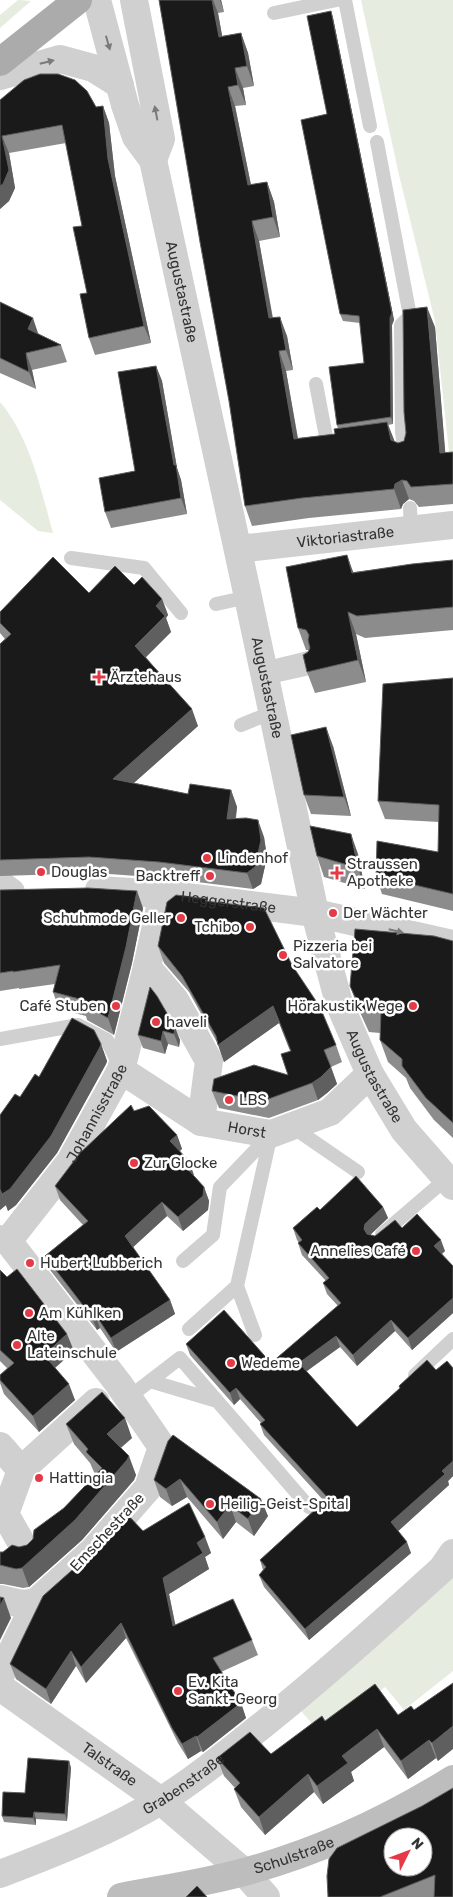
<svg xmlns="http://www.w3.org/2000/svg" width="453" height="1897" font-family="Rubik,sans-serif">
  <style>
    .green { fill: #e6ecdf }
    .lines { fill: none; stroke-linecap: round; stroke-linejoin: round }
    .lane { stroke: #d0d0d0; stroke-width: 14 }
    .street { stroke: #d0d0d0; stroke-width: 28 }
    .secondary { stroke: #bdbdbd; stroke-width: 28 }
    .primary { stroke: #ababab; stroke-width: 28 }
    .wall { fill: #8c8c8c }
    .shaded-wall { fill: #5f5f5f }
    .building { fill: #1a1a1a; stroke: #5f5f5f; fill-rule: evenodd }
    .oneway { fill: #7a7a7a }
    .poi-dot { fill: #e63946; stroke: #fff; stroke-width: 2 }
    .labels { text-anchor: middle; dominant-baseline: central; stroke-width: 5; stroke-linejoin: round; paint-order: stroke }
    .street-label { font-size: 15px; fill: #333; stroke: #fff }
    .poi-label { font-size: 15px; fill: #333; stroke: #fff; text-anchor: start }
  </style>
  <rect width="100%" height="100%" fill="#fff"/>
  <path class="green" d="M18,0L31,1L0,28V15Z
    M361,0H453V461H450L435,321L399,175Z
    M0,402C30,437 41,490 53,533L38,531L0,500Z
    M453,1567V1671L404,1710L385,1687L321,1734L295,1704Z"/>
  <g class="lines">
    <path class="lane" d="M345,0L370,126
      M274,13L337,0
      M377,142L410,316L401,325L402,432L405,454
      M316,384L327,442L337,441
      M410,508L411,530
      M71,558L144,568L181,613
      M216,604L248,597
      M263,669L308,658
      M265,678L310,668
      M241,725L273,712
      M0,1039L78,1025L107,1040L120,1067
      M291,1126L358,1172
      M382,1234L446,1179
      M183,1261L213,1235L220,1187L271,1134L237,1286L189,1329
      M237,1286L255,1335
      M415,1375L453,1339
      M150,1381L217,1401
      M128,1398L180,1358L309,1507"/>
    <g class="street">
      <path id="s1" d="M97,0L125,105L136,137L153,160L248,597L315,913L339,1003L370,1074L404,1130L453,1186"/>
      <path d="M134,0L161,139L153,160"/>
      <path d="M0,76L60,59L93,68L120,85"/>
      <path id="s2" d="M238,549L453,525"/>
      <path d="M0,884L11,892"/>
      <path id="s3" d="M99,890L163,894L315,913L453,944"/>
      <path d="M147,967L175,1000L209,1061L201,1122"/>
      <path id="s4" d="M121,1070L201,1122L271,1134L330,1112L370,1074"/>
      <path d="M0,1239L8,1241L118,1383L162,1447L148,1488L93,1551L36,1602L0,1676"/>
      <path id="s5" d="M8,1241L70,1162L121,1070L147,967L163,894"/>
      <path d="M0,1446L21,1470"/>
      <path d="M26,1551L5,1514L21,1470L96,1402"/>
      <path d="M0,1599L22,1604L36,1602"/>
      <path id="s6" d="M0,1687L161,1801L244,1872L266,1897"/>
      <path id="s7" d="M0,1874C55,1853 111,1831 162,1800C193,1781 221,1758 250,1735C316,1683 379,1626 442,1569L453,1553"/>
    </g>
    <path class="secondary" id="s8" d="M121,1897C162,1889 204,1883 244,1872C318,1852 389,1819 453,1779"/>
    <path class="primary" d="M0,62L78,0"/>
  </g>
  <path class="wall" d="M159,0H221L224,12L218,13L222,36L241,33L248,53L254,86L243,88L246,105L235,106L251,185L267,182L274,202L280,237L259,241L273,318L287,336L293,370L286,371L298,438L335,434L338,429L337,425L364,363L360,323L343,321L340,314L327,114L331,11L333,18L394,320L392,325L393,424L388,425L394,441L398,443L404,441L406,433L435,327L445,453L453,452V504L419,507L414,501L409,499L403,504L401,509L309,518L252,526L245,506L229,401Z
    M0,100L96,107L103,106L109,123L115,176L151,343L95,355L89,338L87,293L82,226L66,143L9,153L15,188L9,201L0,209Z
    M0,302L39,334L61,345L67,362L32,370L36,389L0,373Z
    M156,366L162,381L177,468L181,480L187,514L111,528L105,512L135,471Z
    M453,560V630L365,638L356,634L366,682L315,693L307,672L308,652L309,650H306L298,628L354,572Z
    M134,585L162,599L168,615L166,618L171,632L146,657L198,726L134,783L188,794L231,790L237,807L236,819L264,837L267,857L261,884L253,889L165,878L95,873L1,876H0V644L5,639L0,633V612L89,593Z
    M453,678V911L382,894L376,876L438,852L439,822L385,819L378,801Z
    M333,746L351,816L311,814L304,795Z
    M358,854L365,889L324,877L317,856Z
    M0,890L143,908L132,963L114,1035L87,1020L86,1016L59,1009L53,992L55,984L19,989V988L0,991Z
    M209,902L292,965L336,1045L342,1062L331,1067L337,1084L327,1093L318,1100L269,1118L219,1108L212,1091L288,1075L290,1051L279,1023L224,1062L219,1046L189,992L164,963L158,946Z
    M453,941V1138L434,1120L410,1088L406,1078L388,1062L380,1040V1033L369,1032L358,1008L350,986Z
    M150,987L180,1040L179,1047L168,1044L165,1054L143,1048L138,1035Z
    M101,1044L107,1061L106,1064L57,1153L16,1205L8,1211L6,1205L0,1210V1115L20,1097L39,1077Z
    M134,1111L177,1135L182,1149L180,1151L194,1176L204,1187L209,1201L208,1210L183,1231L167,1216L133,1247L170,1300L175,1314L116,1352L100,1328L97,1330L50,1270L45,1256L83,1225L60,1200L55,1186Z
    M383,1207L388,1218L370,1235L375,1236L402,1228L445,1251L442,1254L453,1266V1313L412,1350L395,1331L357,1366L340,1347L306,1371L357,1427L400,1388L399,1386L436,1370L453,1368V1476L448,1481L449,1485L398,1531L411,1553L309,1640L264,1587L259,1575L263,1570L260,1560L324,1501L264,1435L260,1424L261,1423L240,1399L234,1405L190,1355L186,1344L271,1363L338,1306L327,1294L323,1283L326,1281L302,1255L298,1243H299L297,1240L293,1228L320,1210Z
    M0,1270L74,1351L55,1368L75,1400L39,1432L4,1394L0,1383V1375L7,1368L0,1361Z
    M66,1424L132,1438L121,1448L136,1475L134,1480L82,1540L29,1587L23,1588L3,1584H0V1552H3L27,1545L96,1475L94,1472L90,1463L74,1444Z
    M168,1441L268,1516L254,1536L236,1522L223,1539L187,1497L172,1506L160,1497L154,1480Z
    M143,1531L205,1537L211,1553L205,1557L209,1569L169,1594L175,1625L252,1640L258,1655L221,1672L241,1703L246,1718L203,1752L201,1751L188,1759L178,1743L126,1638L86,1683L76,1666L51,1704L16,1679L10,1664Z
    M449,1687L438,1761L436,1758L408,1779L384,1747L351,1772L354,1781L323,1804L314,1792L265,1835L241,1807L234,1789L235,1788L224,1776L217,1758L271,1754L325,1721L398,1715L414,1710Z
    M69,1761L71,1768L67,1821L36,1819V1825L4,1822L2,1816L25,1793Z
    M422,1806L453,1897H328Z"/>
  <path class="shaded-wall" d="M212,0H213L218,13L226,57L219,37Z
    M220,0H221L224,12Z
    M331,11L333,18L394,320L392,325L393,424L391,417Z
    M241,33L248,53L254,86L247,66Z
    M235,68L243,88L246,105L238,85Z
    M228,87L235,106L255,205L248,185Z
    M103,106L109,123L115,176L151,343L144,326L108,159Z
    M2,136L9,153L15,188L9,201L0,209V186Z
    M267,182L274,202L280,237L273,217Z
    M252,221L259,241L276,338L269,318Z
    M427,307L435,327L447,473L440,453Z
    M280,317L287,336L293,370L286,350Z
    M33,318L39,336L28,329Z
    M279,351L286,371L301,458L294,439Z
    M26,353L32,370L36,389L29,372Z
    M156,366L162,381L177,468L181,480L187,514L181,498L174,465Z
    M387,422L395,442L391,440Z
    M402,480L409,499L403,504L401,509L394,489L395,484Z
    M347,555L355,577L352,573Z
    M162,599L168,615L166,618L171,632L141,662L135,646L156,606Z
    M348,612L356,634L366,682L358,660Z
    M192,709L198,726L119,796L113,779Z
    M326,727L333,746L351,816L344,797Z
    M231,790L237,807L233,836L227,819Z
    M258,820L264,837L267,857L261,884L253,889L247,873Z
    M351,834L358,854L365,889L358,868Z
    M137,891L143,908L132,963L114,1035L108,1018Z
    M273,1006L279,1023L224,1062L218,1045Z
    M175,1027L180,1040L179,1047L174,1034Z
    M163,1031L168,1044L165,1054L161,1041Z
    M101,1044L107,1061L106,1064L57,1153L16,1205L8,1211L2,1194Z
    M331,1067L337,1084L327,1093L318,1100L312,1083Z
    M177,1135L182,1149L175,1154L170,1141Z
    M189,1161L194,1175L189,1179L184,1165Z
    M204,1187L209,1201L208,1210L183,1231L178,1217Z
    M0,1189L6,1205L0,1210Z
    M162,1202L167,1216L130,1250L125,1236Z
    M383,1207L388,1218L369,1236L368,1240L364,1229L365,1224Z
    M441,1240L445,1251L438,1257L434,1246Z
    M453,1298V1313L412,1350L408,1338Z
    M170,1300L175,1314L116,1352L111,1338Z
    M95,1314L100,1328L97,1330L92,1317Z
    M391,1320L395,1331L357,1366L353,1355Z
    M67,1334L74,1351L50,1372L44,1355Z
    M336,1336L340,1347L303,1374L299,1363Z
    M69,1384L75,1400L39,1432L33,1416Z
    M236,1388L240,1399L234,1405L230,1393Z
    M125,1418L132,1438L114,1453L107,1434Z
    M129,1456L136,1475L134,1480L82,1540L29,1587L22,1568Z
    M453,1461V1476L448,1481L449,1485L395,1534L391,1522L442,1471Z
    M180,1479L187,1497L172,1506L166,1489Z
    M261,1499L268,1516L254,1536L248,1519Z
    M230,1505L236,1522L223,1539L217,1522Z
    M205,1537L211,1553L205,1557L209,1569L169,1594L179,1642L173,1626L163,1578L197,1543Z
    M407,1542L411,1553L309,1640L305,1629Z
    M4,1598L11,1618L0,1640V1606Z
    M121,1623L126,1638L86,1683L81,1667Z
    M71,1651L76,1666L51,1704L46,1689Z
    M241,1703L246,1718L203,1752L197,1737Z
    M453,1726V1749L438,1761L432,1743Z
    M377,1729L384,1747L351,1772L354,1781L323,1804L317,1786L342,1756Z
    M196,1736L201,1751L188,1759L182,1744Z
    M429,1740L436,1758L408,1779L401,1761Z
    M69,1761L71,1768L67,1821L65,1814Z
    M308,1774L314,1792L265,1835L259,1817Z
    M34,1812L36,1819V1825L33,1818Z"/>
  <path class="building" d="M159,0H212L219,37L241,33L247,66L235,68L238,85L228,87L248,185L267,182L273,217L252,221L269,318L280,317L286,350L279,351L294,439L335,434L334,429L387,422L391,440L398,443L404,441L406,433L404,412L403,310L427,307L440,453L453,452V484L411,487L407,481L402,480L395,484L394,489L302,498L245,506L229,401L200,242Z
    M331,11L392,313L390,318L391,417L337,425L329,367L364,363L359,316L340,314L301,120L327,114L307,16Z
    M40,74H58L75,80L87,91L96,107L103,106L108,159L144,326L89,338L80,294L87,293L73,227L82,226L62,125L2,136L9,170L3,184L0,186V100L24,80Z
    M0,302L33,318L28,329L61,345L26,353L29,372L0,358Z
    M156,366L174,465H176L181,498L105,512L99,478L135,471L118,372Z
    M347,555L352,573L412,564L453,560V607L357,616L348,612L358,660L307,672L303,655L308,652L310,648L308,640L309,635L306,630L298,628L286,567Z
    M53,557L89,593L115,566L134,585L142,577L162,599L156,606L165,616L135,646L192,709L113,779L188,794L190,784L231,790L227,819L246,818L258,820L261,840L255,867L247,873L159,862L89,857L0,860V644L11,634L0,623V612Z
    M453,678V894L376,876L377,841L438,852L439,805L378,801L383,684Z
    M326,727L344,797L304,795L291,735Z
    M310,826L351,834L358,868L317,856Z
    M88,888L137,891L126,947L108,1018L81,1003L83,1000L53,992L60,965L13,972V971L0,973V890Z
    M176,895L208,899L205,901L264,908L292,965L320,1007L336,1045L324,1050L331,1067L321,1077L312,1083L263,1101L212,1091L214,1079L254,1065L288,1075L281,1054L291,1051L273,1006L218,1045L216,1036L182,976L158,946L167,902Z
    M355,929L434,936L453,941V1123L426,1098L402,1066V1059L380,1040L381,1011L361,1010L350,986Z
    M150,987L157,996L175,1027L174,1034L163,1031L161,1041L138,1035Z
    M72,1018L94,1030L101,1044L100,1047L51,1136L10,1189L2,1194L0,1189V1115L15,1094L20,1097L35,1074L39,1077Z
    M131,1105L134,1111L149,1106L177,1135L170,1141L189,1161L184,1165L204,1187L203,1196L178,1217L162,1202L125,1236L170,1300L111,1338L95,1314L92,1317L45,1256L88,1221L55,1186L80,1153Z
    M356,1176L383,1207L365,1224L364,1229L367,1234L375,1236L395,1220L402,1228L417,1214L441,1240L434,1246L453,1266V1298L408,1338L391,1320L353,1355L336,1336L299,1363L357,1427L400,1388L399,1386L427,1360L436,1370L447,1361L453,1368V1461L442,1471L445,1474L391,1522L407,1542L305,1629L259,1575L266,1567L260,1560L328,1498L260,1424L265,1420L236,1388L230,1393L186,1344L224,1310L271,1363L341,1303L323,1283L329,1278L298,1243L302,1240L293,1228L317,1207L320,1210Z
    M17,1269L67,1334L44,1355L69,1384L33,1416L0,1380V1375L14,1363L0,1350V1270L7,1277Z
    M102,1392L125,1418L107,1434L129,1456L127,1460L75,1520L22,1568L16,1569L0,1565V1552H3L12,1545L19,1547L27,1545L33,1539L34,1530L64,1508L102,1468L86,1452L88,1449L66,1424Z
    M173,1435L261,1499L248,1519L230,1505L217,1522L180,1479L166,1489L154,1480L168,1441Z
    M189,1503L205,1537L197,1543L203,1553L163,1578L173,1626L233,1599L252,1640L213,1658L241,1703L197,1737L196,1736L182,1744L172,1728L121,1623L81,1667L71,1651L46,1689L10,1664L43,1596L98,1547L127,1514L143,1531Z
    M0,1597L4,1598L0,1606Z
    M453,1683V1726L432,1743L429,1740L401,1761L377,1729L342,1756L348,1763L317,1786L308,1774L259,1817L234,1789L240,1783L217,1758L250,1732L271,1754L322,1716L325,1721L375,1684L398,1715L411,1706L414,1710Z
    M28,1758L69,1761L65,1814L34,1812L33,1818L2,1816L3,1792L25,1793Z
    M453,1788V1897H434L435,1875L380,1897H328L327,1876L329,1859L337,1848L422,1806ZM393,1837H423V1867H393Z
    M197,1886L207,1897H186Z"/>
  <defs><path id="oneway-solid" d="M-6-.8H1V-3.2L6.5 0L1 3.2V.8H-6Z" transform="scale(1.25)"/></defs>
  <g class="oneway">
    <use href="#oneway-solid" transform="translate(108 43) rotate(74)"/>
    <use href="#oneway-solid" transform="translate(47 62) rotate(-14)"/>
    <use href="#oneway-solid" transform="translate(156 113) rotate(-101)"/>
    <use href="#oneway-solid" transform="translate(396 931) rotate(13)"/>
  </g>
  <g class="poi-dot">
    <path d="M96.5 669.5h5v5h5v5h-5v5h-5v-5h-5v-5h5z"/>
    <circle cx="207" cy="858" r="5"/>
    <circle cx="41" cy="872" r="5"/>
    <path d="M334.5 865.5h5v5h5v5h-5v5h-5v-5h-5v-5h5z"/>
    <circle cx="210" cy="876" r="5"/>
    <circle cx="333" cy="913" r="5"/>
    <circle cx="181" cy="918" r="5"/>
    <circle cx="250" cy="927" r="5"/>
    <circle cx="283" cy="955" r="5"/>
    <circle cx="116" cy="1006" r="5"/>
    <circle cx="413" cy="1006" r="5"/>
    <circle cx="156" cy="1022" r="5"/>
    <circle cx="229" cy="1100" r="5"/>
    <circle cx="134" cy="1163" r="5"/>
    <circle cx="416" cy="1251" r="5"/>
    <circle cx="30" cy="1263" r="5"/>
    <circle cx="29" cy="1313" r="5"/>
    <circle cx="17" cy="1345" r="5"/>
    <circle cx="231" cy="1363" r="5"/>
    <circle cx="39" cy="1478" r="5"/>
    <circle cx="210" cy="1504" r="5"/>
    <circle cx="178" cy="1691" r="5"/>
  </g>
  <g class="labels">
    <g class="street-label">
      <text stroke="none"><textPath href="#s1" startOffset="306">Augustastraße</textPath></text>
      <text stroke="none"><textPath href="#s2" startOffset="108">Viktoriastraße</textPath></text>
      <text stroke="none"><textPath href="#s1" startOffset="711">Augustastraße</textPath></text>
      <text stroke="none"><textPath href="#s3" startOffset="130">Heggerstraße</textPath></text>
      <text stroke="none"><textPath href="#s1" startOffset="1116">Augustastraße</textPath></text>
      <text stroke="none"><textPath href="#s5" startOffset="156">Johannisstraße</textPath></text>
      <text stroke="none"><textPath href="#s4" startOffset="142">Horst</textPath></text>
      <text transform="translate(107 1532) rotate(-47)">Emschestraße</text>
      <text stroke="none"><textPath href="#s6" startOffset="134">Talstraße</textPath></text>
      <text stroke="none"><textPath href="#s7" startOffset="205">Grabenstraße</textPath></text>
      <text stroke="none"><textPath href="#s8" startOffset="178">Schulstraße</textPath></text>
    </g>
    <g class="poi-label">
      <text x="110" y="677">Ärztehaus</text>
      <text x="217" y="858">Lindenhof</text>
      <text x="347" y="864">Straussen<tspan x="347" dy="17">Apotheke</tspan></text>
      <text x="51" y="872">Douglas</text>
      <text x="200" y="876" text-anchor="end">Backtreff</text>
      <text x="343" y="913">Der Wächter</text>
      <text x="171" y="918" text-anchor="end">Schuhmode Geller</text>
      <text x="240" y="927" text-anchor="end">Tchibo</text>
      <text x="293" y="946">Pizzeria bei<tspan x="293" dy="17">Salvatore</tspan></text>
      <text x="106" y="1006" text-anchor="end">Café Stuben</text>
      <text x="403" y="1006" text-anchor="end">Hörakustik Wege</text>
      <text x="166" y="1022">haveli</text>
      <text x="239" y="1100">LBS</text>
      <text x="144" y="1163">Zur Glocke</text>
      <text x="406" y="1251" text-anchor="end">Annelies Café</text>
      <text x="40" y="1263">Hubert Lubberich</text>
      <text x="39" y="1313">Am Kühlken</text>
      <text x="27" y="1336">Alte<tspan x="27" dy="17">Lateinschule</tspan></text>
      <text x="241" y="1363">Wedeme</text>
      <text x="49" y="1478">Hattingia</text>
      <text x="220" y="1504">Heilig-Geist-Spital</text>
      <text x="188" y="1682">Ev. Kita<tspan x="188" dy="17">Sankt-Georg</tspan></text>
    </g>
  </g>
  <g transform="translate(408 1852) rotate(48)"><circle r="24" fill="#ffffff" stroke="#adadad"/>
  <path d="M0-4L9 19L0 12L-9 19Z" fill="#e63946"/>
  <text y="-8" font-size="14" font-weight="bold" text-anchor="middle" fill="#333333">N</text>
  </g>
</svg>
